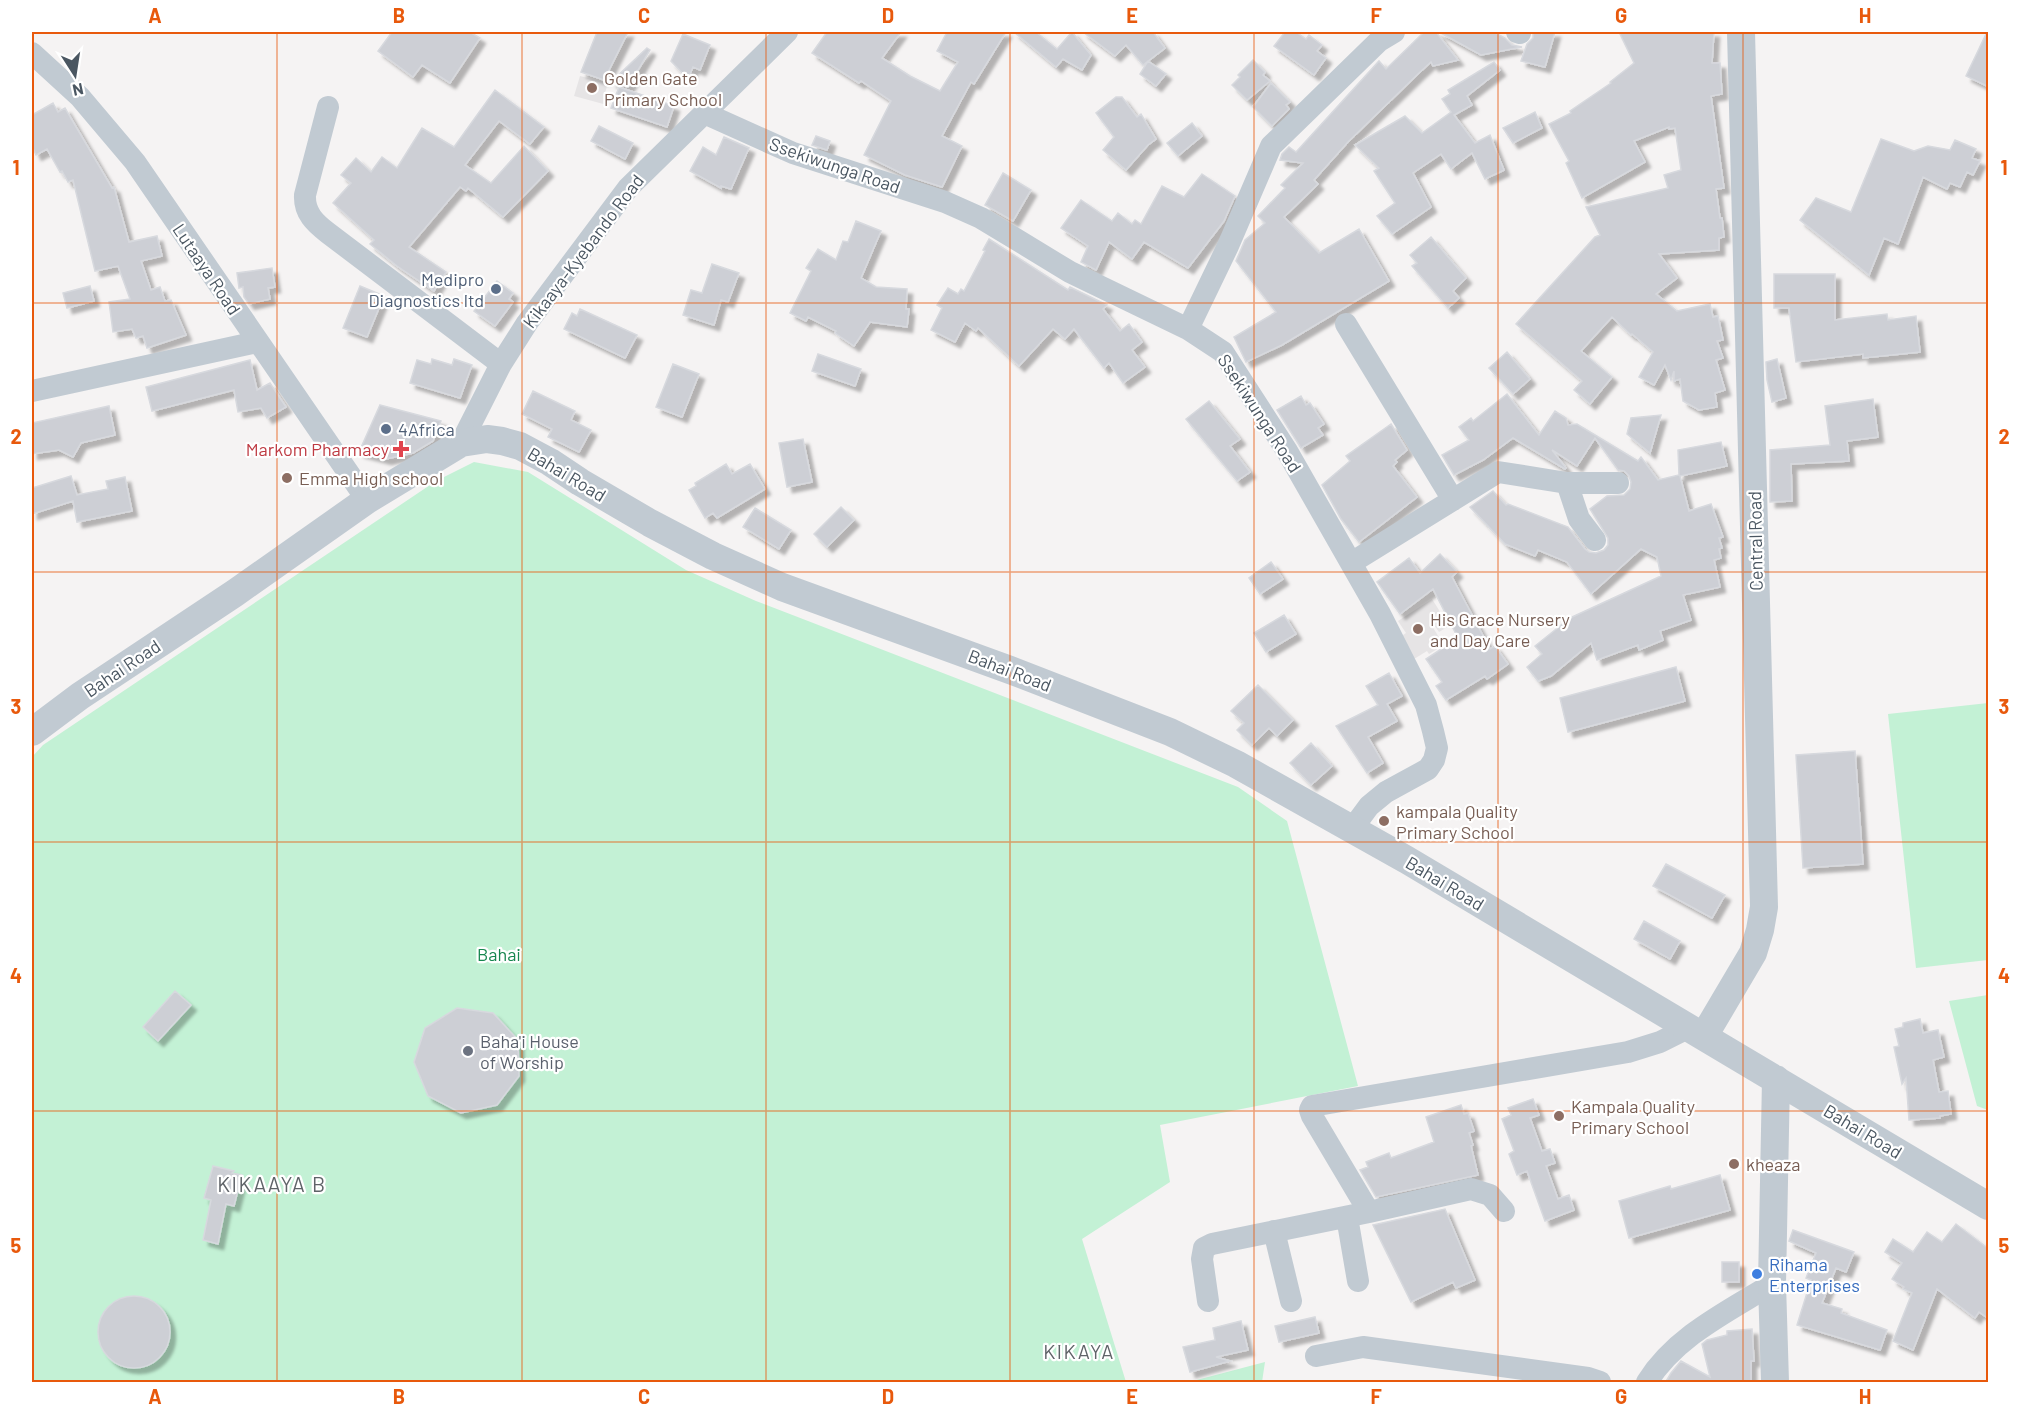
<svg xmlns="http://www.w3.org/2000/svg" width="2020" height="1414" font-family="Barlow,sans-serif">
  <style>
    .education { fill: #e6e4e5 }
    .green { fill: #c3f1d5 }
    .building { fill: #cdcfd5; stroke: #d7d9de; stroke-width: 1.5; filter: url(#shadow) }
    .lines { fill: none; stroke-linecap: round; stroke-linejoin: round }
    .minor { stroke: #c1cad2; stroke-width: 22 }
    .tertiary { stroke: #c1cad2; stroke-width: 28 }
    .grid { fill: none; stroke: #e8590c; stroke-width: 1.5; stroke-opacity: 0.55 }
    .education-dot { fill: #8d6e63; stroke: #fff; stroke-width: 2 }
    .service-dot { fill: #5c6f8a; stroke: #fff; stroke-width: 2 }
    .health-dot { fill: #e0444e; stroke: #fff; stroke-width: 2 }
    .worship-dot { fill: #6b7280; stroke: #fff; stroke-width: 2 }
    .shop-dot { fill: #3f7fe0; stroke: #fff; stroke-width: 2 }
    .labels { text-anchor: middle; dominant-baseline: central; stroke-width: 4.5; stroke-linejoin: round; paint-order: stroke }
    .education-label { font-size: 18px; fill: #785e54; stroke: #fff; text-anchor: start }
    .street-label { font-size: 18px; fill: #4a5661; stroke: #fff }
    .service-label { font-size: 18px; fill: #4e5e75; stroke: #fff; text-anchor: end }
    .health-label { font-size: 18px; fill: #be3a42; stroke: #fff; text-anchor: end }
    .park-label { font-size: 18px; fill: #17864f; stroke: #fff }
    .worship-label { font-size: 18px; fill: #5b616d; stroke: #fff; text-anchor: start }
    .shop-label { font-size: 18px; fill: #366cbe; stroke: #fff; text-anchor: start }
    .neighbourhood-label { font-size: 20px; letter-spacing: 1.5px; fill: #5f6368; stroke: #fff }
    .quarter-label { font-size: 21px; letter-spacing: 1.5px; fill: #5f6368; stroke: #fff }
    .neatline { fill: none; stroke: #e8590c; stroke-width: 2 }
    .grid-label { font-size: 20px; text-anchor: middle; font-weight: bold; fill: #e8590c }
  </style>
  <defs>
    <filter id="shadow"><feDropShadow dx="5.5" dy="5.5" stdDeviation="1.5" flood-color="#0004"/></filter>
  </defs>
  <rect width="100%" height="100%" fill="#f5f3f3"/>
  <path class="education" d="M580,76L608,83L605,93L611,94L607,105L574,96Z
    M1432,599L1449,626L1439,632L1432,622L1430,623L1442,642L1438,645L1439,648L1429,654L1427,651L1414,659L1400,637L1406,633L1398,621Z"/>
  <path class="green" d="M474,462L528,472L686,570L756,601L1238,787L1287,821L1358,1086L1160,1125L1170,1182L1082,1239L1126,1382H32V757L43,745L436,481Z
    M1988,703V960L1916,968L1888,714Z
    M1988,995V1110L1977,1106L1949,1001Z
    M1265,1362L1262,1382H1189Z"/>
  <path class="building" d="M392,32H470L480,38L450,83L422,65L413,77L378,51Z
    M597,32H628L604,80L581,72Z
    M827,32H901L882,58L910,76L940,91L958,62L937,51L947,32H1006L974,84L971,82L942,136L962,146L942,187L905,175L864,155L891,101L861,81L859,83L812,53Z
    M1014,32H1036L1057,49L1072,32L1091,55L1082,70L1063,59L1056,67Z
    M1083,32H1153L1165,48L1143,65L1126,45L1115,56Z
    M1285,32H1296L1306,39L1309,35L1322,45L1317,51L1326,58L1314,75L1274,46Z
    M1424,32H1436L1458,60L1433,66L1431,62L1419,73L1348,142L1314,180L1318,184L1284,217L1319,253L1359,229L1389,281L1282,345L1246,362L1234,337L1276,312L1236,261L1245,240L1265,223L1258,216L1285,188L1281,185L1303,163L1280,160L1282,154L1289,147L1296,152L1379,61L1386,69Z
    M1439,32H1494L1505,38L1512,45L1522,47L1481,55Z
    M1533,32H1555L1545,67L1521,61L1527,44L1533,38Z
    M1619,32H1714L1712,63H1720L1722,94L1711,96L1724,188L1716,189L1720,218H1722L1724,237L1719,238V250L1659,254L1677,278L1656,294L1677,311L1710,304L1713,317L1718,316L1723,340L1717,341L1723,358L1716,360L1725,390L1715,393L1717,407L1699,410L1683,401L1680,379L1674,381V371L1671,380L1665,365L1654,385L1639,377L1653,352L1632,334L1631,335L1612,317L1581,351L1612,377L1590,404L1574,390L1582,381L1516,324L1595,237L1600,235L1586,207L1668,188L1664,175L1681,170L1675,128L1669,129V127L1634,141L1645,162L1582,198L1566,163L1569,161L1549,124L1571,113L1570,111L1611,83L1610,82L1634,63Z
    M1987,32H1989V87L1966,76Z
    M683,34L710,45L700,70L693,67L688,79L671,61Z
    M647,48L650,50L628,87L611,82Z
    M1253,60L1265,72L1263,75L1270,81L1247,100L1232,85L1240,77L1238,75Z
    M1148,61L1166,74L1156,86L1140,74Z
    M1494,62L1500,70L1467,96L1472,105L1454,115L1475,143L1490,135L1504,170L1485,179L1472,153L1451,169L1441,154L1413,173L1431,207L1392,234L1377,216L1395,203L1374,171L1379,168L1355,145L1405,116L1422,133L1451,112L1442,99L1450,94L1448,90Z
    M1271,83L1290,102L1286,105L1289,109L1272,126L1253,107Z
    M619,87L674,106L667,127L611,108Z
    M495,90L544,127L530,144L499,121L465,165L491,183L524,146L548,171L503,217L468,188L466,191L460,187L409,247L446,272L434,291L397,266L370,244L374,240L333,203L351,183L341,175L356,158L371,172L382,157L397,168L422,128L454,147Z
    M1116,97H1122L1137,117L1141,114L1156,139L1148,145L1126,170L1103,150L1114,137L1096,113Z
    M53,103L58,112L65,108L112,188L114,187L129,242L157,236L162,256L141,261L151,290L160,287L165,301L171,300L186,335L147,348L143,336L136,338L132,329L113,332L109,302L130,299L118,266L95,271L73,180L68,182L62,171L60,172L47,149L36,155L32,146V115Z
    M1535,112L1542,128L1513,143L1503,128Z
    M1192,123L1202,136L1178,156L1167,143Z
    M599,126L633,143L625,159L591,141Z
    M816,136L830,141L827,150L812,145Z
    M724,137L749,148L731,189L721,186V188L690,171L703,147L716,155Z
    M1881,139L1914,151L1928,146L1950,150L1955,140L1976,149L1972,158L1980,161L1973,175L1967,172L1960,187L1950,183L1947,189L1923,177L1898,244L1884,238L1869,275L1800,220L1816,198L1851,212Z
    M1003,173L1031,190L1013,221L985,205Z
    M1202,174L1235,196L1224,221L1188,268L1144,242L1132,259L1109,242L1096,270L1081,262L1088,246L1061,228L1081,200L1112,221L1118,213L1132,224L1135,220L1141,224L1162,186L1184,197Z
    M856,221L881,231L861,278L876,287L907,289L906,309H909L907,327L870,322L854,346L835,333L836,331L808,317L806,321L790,313L811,271L806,268L818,249L836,260L843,241L848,242Z
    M1431,237L1466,278L1453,291L1459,298L1448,308L1412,266L1417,263L1410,255Z
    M989,239L1068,290L1070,287L1107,305L1103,309L1120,331L1129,324L1142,342L1132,350L1145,367L1123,383L1109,363L1104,368L1074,329L1065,339L1053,329L1019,366L978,328L976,331L965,323L955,342L931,330L942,308L937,305L948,288L958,294L961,289L964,291L985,251L983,250Z
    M712,264L739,273L728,302L721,300L714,325L683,315L691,290L702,293Z
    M272,268L275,287L268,288L270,299L249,304L244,297L243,287L239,288L237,273Z
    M1774,274H1835V320L1887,314L1888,320L1916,316L1920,352L1863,358V354L1796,362L1789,308H1774Z
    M497,281L513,293L509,299L513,302L495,326L474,311Z
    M90,286L94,301L67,308L63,293Z
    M360,286L384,296L367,337L343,328Z
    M580,309L637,335L625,358L564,329L572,313L577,316Z
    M1507,352L1530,379L1513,394L1489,368Z
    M818,354L861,369L855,386L812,371Z
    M432,359L452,365L454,359L472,365L460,398L410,383L417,360L431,364Z
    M1777,359L1786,398L1772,402L1767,380L1766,362Z
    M250,360L257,390L270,383L286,407L267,418L261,408L238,412L234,390L152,411L146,387Z
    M673,364L699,374L682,417L656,407Z
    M533,391L575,411L571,420L591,430L579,452L548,437L552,429L522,414Z
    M1507,394L1539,435L1555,411L1566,418L1568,425L1577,424L1638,461L1641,457L1658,480L1679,475L1678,450L1721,442L1727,466L1680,476L1689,511L1711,504L1723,537L1719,538L1722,548L1719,549L1721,558L1714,560L1720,587L1683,595L1691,620L1660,631L1663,640L1639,650L1638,645L1597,660L1591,643L1551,676L1538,681L1527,667L1542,654L1535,646L1570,618L1661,576L1657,557L1641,549L1591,594L1567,562L1538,550L1535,556L1505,544L1470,507L1493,491L1506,505L1508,504L1568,527L1585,549L1589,552L1596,553L1604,550L1608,545V538L1590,509L1607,496L1624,495L1630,489L1631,482L1629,476L1624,471L1618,470L1595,438L1577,466L1552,450L1566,468L1565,469L1513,438L1483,460L1454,475L1442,455L1469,440L1459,427L1471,418L1473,421Z
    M1301,396L1306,405L1310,403L1324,424L1318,428L1323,435L1301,448L1277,410Z
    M1873,399L1878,437L1847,441L1849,461L1791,464L1792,501L1770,502V450L1830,445L1825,406Z
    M1209,401L1240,439L1230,446L1250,472L1237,481L1186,419Z
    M380,405L441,421L433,441L413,453L386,459L359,452Z
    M109,406L115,435L81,443L73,457L59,450L32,454V423Z
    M1661,415L1650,453L1627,434L1631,418Z
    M1391,424L1407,450L1395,460L1397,462L1393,466L1417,497L1359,542L1341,519L1322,485L1350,461L1346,456Z
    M803,439L812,482L787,487L779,443Z
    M726,464L732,474L750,464L765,489L717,518L713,513L705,518L689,490L696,486L695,483Z
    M71,476L77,495L108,489L106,481L125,477L132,511L77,522L73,501L32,514V488Z
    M841,507L854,520L827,547L814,534Z
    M755,508L791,530L779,549L743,527Z
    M1440,554L1457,572L1452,577L1490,649L1495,646L1508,664L1487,679L1485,676L1446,700L1436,686L1442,682L1426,659L1458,638L1433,589L1400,614L1377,582L1409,558L1420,573Z
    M1271,562L1283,579L1260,594L1249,578Z
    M1284,615L1296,634L1266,652L1254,633Z
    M1676,667L1685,701L1568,732L1560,698Z
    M1389,673L1402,696L1387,704L1397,721L1368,737L1383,763L1367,773L1336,726L1378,705L1366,686Z
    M1258,685L1293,720L1277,736L1269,728L1252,745L1237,730L1244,723L1231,711Z
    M1311,743L1332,766L1311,785L1290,763Z
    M1855,751L1863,864L1803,868L1796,755Z
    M1666,864L1725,895L1712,918L1653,886Z
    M1644,921L1680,941L1670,959L1634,939Z
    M175,991L191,1005L158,1041L143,1027Z
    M457,1008L493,1013L518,1040L519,1076L497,1105L461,1113L428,1096L414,1062L425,1028Z
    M1920,1019L1923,1033L1938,1030L1944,1057L1933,1060L1939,1092L1948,1091L1951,1114L1940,1116V1118L1909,1120L1906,1078L1902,1084L1894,1047L1899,1046L1895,1029L1903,1027V1023Z
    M1533,1099L1539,1115L1530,1118L1542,1151L1550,1149L1555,1163L1546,1166L1558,1199L1569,1195L1574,1210L1545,1221L1527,1171L1517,1175L1509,1154L1514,1151L1502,1119L1511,1115L1508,1108Z
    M1461,1105L1464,1114L1468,1113L1474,1131L1469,1133L1473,1145L1471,1146L1478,1175L1376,1197L1360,1170L1368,1167L1366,1162L1389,1153L1391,1158L1434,1142L1426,1117Z
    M213,1166L234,1171L232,1173L242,1175L234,1206L226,1204L218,1244L203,1240L211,1200L204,1198Z
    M1720,1175L1730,1210L1629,1238L1619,1201L1670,1186L1671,1189Z
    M1445,1209L1475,1280L1456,1288L1453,1282L1411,1302L1373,1225Z
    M1956,1224L1989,1249V1319L1979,1312L1975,1318L1937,1289L1913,1350L1893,1341L1912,1293L1903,1289L1904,1287L1892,1279L1902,1263L1885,1252L1893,1239L1913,1252L1927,1232L1942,1242Z
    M1793,1230L1854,1252L1846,1272L1836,1268L1822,1303L1842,1309L1841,1313L1887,1330L1880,1350L1797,1325L1811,1280L1806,1278L1816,1253L1789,1241Z
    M1722,1262H1739V1282H1722Z
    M98 1332a36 36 0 1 1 72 0a36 36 0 1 1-72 0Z
    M1315,1317L1319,1333L1279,1342L1275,1326Z
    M1241,1321L1248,1350L1216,1357L1230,1361L1190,1372L1183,1347L1215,1340L1213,1328Z
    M1752,1329L1754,1361H1751V1381L1665,1383L1671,1373L1681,1361L1710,1377L1702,1344L1707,1340L1727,1335V1331Z"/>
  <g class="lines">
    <path class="minor" d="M1517,32L1520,33
      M32,53L80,97L135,162L367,500
      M328,107L305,195C304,213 315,223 328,233L501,364
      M704,113L793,153L945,202L981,218L1070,272L1188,329L1223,352L1287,451L1380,614L1426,705L1433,731L1437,748L1434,760L1428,769L1386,792L1369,806L1352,829
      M1346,324L1453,500
      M1188,329L1228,246L1271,146L1379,41L1394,32
      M32,391L257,342
      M461,443L501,364L527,323L628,188L787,32
      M1567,483L1579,519L1595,540
      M1351,563L1498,472L1567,483H1618
      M1504,1211L1490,1195L1471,1189L1369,1212L1312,1116L1310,1110L1312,1106L1628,1052L1660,1042L1688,1028
      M1347,1217L1358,1281
      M1274,1231L1291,1301
      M1208,1301L1202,1259L1204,1248L1212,1244L1369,1212
      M1316,1356L1363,1347L1588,1378L1600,1382
      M1647,1382C1676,1336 1727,1312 1772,1284"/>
    <path class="tertiary" d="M32,732L80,696L235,593L367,500L461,443L487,439L502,441L520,446L550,462L580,482L650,523L713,556L782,587L1010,670L1170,732L1236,764L1407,860L1988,1206
      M1704,1036L1753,953L1760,930L1764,907L1741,32
      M1775,1382L1772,1284L1776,1079"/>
  </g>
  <path class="grid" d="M277,32V1382M522,32V1382M766,32V1382M1010,32V1382M1254,32V1382M1498,32V1382M1743,32V1382M32,303H1988M32,572H1988M32,842H1988M32,1111H1988"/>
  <g class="education-dot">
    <circle cx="592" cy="88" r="6"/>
    <circle cx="287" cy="478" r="6"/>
    <circle cx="1418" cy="629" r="6"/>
    <circle cx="1384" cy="821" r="6"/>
    <circle cx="1559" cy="1116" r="6"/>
    <circle cx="1734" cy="1164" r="6"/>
  </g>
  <g class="service-dot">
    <circle cx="496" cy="289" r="6"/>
    <circle cx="386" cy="429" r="6"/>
  </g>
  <path class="health-dot" d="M398 440h6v6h6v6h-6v6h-6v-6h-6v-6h6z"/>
  <circle class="worship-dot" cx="468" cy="1051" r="6"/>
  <circle class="shop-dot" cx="1757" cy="1274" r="6"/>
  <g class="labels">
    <g class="education-label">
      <text x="604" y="78">Golden Gate<tspan x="604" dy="21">Primary School</tspan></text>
      <text x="299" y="478">Emma High school</text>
      <text x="1430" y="619">His Grace Nursery<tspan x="1430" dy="21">and Day Care</tspan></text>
      <text x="1396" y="811">kampala Quality<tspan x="1396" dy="21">Primary School</tspan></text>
      <text x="1571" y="1106">Kampala Quality<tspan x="1571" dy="21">Primary School</tspan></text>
      <text x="1746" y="1164">kheaza</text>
    </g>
    <g class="street-label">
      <text transform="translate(835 165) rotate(19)">Ssekiwunga Road</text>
      <text transform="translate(583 251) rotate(-53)">Kikaaya-Kyebando Road</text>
      <text transform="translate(207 269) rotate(56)">Lutaaya Road</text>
      <text transform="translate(1260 413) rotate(57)">Ssekiwunga Road</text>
      <text transform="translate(567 474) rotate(31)">Bahai Road</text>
      <text transform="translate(1755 541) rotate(-91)">Central Road</text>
      <text transform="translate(122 668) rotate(-34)">Bahai Road</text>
      <text transform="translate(1010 670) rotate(21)">Bahai Road</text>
      <text transform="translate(1445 883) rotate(31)">Bahai Road</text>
      <text transform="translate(1863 1131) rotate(31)">Bahai Road</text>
    </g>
    <g class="service-label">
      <text x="484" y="279">Medipro<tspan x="484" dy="21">Diagnostics ltd</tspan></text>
      <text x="398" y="429" text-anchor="start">4Africa</text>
    </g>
    <g class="health-label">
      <text x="389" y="449">Markom Pharmacy</text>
    </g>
    <g class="park-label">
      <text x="499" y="954">Bahai</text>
    </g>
    <g class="worship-label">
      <text x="480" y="1041">Baha'i House<tspan x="480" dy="21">of Worship</tspan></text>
    </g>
    <g class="shop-label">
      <text x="1769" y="1264">Rihama<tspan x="1769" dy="21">Enterprises</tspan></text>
    </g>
    <g class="neighbourhood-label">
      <text x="1079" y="1351">KIKAYA</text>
    </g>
    <g class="quarter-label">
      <text x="272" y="1183">KIKAAYA B</text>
    </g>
  </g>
  <rect width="2020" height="1414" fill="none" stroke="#ffffff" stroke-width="66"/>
  <g transform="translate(75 75) rotate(168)" stroke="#ffffff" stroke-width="4.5" paint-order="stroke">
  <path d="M0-4.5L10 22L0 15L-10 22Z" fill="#4a5661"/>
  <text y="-9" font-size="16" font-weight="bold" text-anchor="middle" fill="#4a5661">N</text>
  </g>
  <rect x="33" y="33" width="1954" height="1348" class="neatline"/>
  <g class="grid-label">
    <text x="155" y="23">A</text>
    <text x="399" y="23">B</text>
    <text x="644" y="23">C</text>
    <text x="888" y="23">D</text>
    <text x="1132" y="23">E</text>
    <text x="1376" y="23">F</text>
    <text x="1621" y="23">G</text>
    <text x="1865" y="23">H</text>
    <text x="16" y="175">1</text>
    <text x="2004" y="175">1</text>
    <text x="16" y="444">2</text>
    <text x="2004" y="444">2</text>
    <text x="16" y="714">3</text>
    <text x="2004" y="714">3</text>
    <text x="16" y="983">4</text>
    <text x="2004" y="983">4</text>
    <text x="16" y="1253">5</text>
    <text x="2004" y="1253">5</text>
    <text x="155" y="1404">A</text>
    <text x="399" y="1404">B</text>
    <text x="644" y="1404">C</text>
    <text x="888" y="1404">D</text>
    <text x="1132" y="1404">E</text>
    <text x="1376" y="1404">F</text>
    <text x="1621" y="1404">G</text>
    <text x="1865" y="1404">H</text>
  </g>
</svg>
